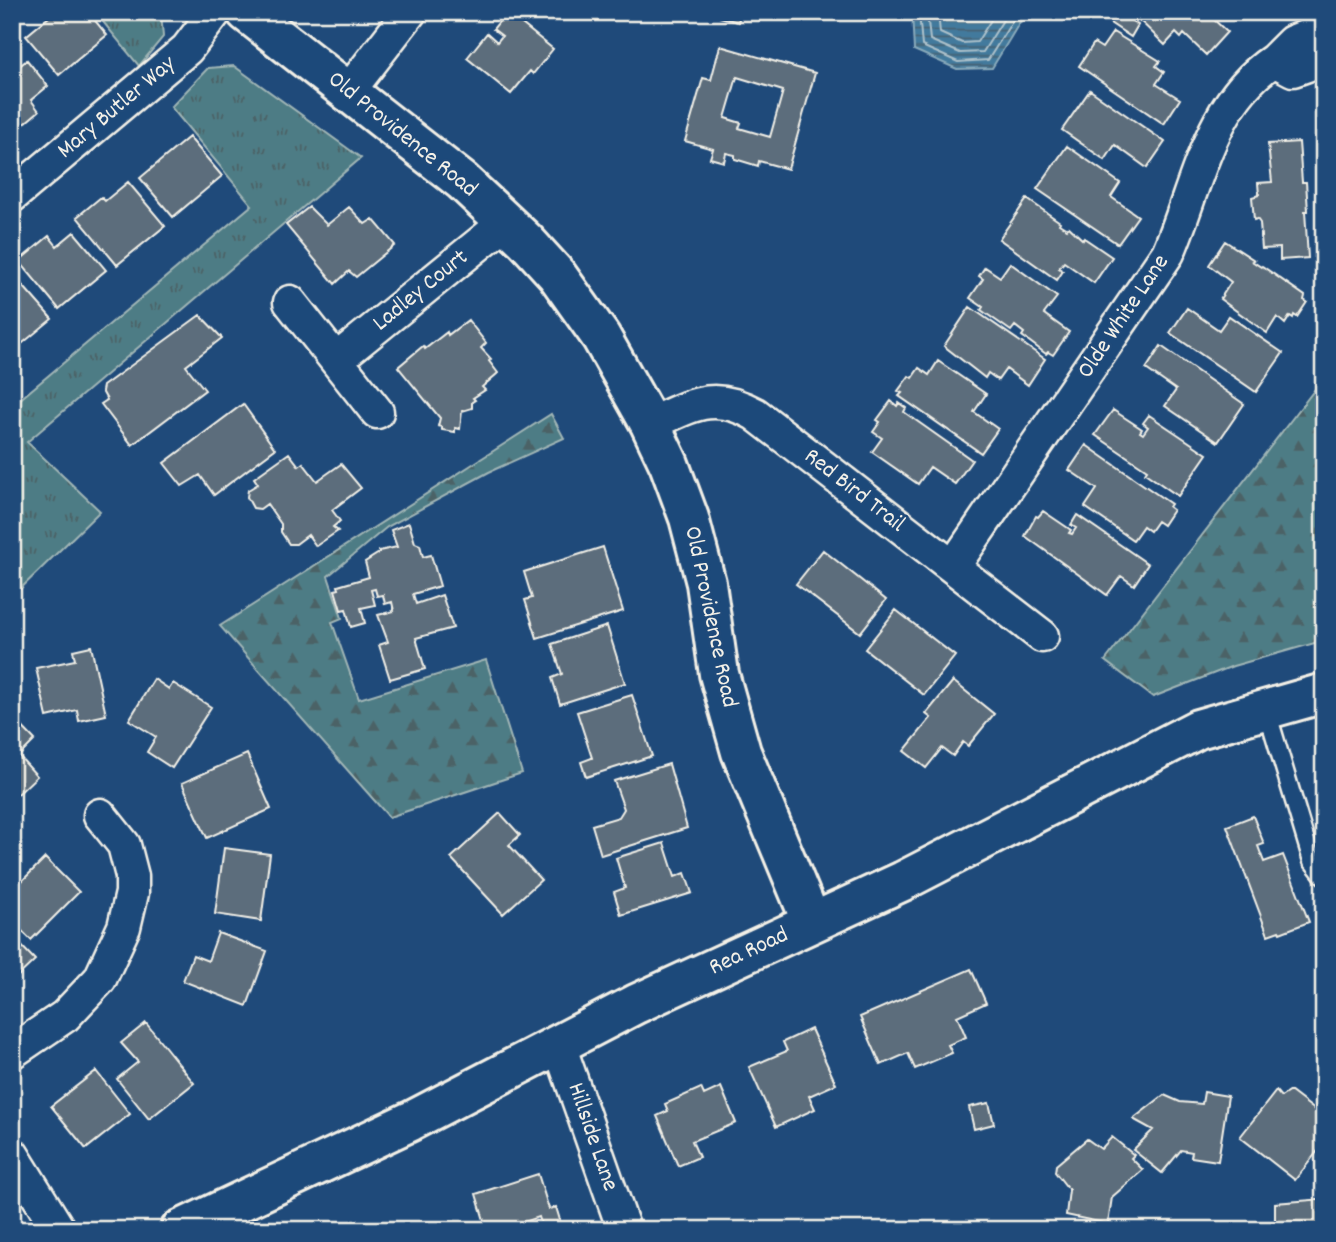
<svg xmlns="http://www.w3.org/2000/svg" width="1336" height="1242" font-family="Dekko,sans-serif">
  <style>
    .grass { fill: url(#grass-tufts); stroke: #a1b6b6; stroke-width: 2 }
    .forest { fill: url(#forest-firs); stroke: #a1b6b6; stroke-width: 2 }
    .water { fill: url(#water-rules); stroke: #89aabb; stroke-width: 2 }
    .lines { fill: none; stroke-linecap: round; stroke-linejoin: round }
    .shore { stroke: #adc1ca; stroke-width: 2 }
    .building { fill: #5b6d7c; stroke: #f4f1e8; stroke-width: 2; fill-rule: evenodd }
    .lane-casing { stroke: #f4f1e8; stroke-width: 21 }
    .street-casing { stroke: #f4f1e8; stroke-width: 37 }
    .secondary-casing { stroke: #f4f1e8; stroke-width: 44 }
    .lane { stroke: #1f4a7a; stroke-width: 16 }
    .street { stroke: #1f4a7a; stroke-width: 32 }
    .secondary { stroke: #1f4a7a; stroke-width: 38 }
    .labels { text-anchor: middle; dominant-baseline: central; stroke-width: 5; stroke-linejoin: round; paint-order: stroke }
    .street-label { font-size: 24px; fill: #f4f1e8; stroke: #1f4a7a }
  </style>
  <defs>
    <pattern id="grass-tufts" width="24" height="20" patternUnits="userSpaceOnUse" patternTransform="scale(1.75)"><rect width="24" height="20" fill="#4e7c85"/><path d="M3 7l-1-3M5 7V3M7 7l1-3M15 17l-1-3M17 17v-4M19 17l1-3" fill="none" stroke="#4c6266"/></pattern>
    <pattern id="forest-firs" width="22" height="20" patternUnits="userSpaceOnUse" patternTransform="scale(1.75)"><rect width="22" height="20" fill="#4e7c85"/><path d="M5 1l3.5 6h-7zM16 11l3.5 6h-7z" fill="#4c6266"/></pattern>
    <pattern id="water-rules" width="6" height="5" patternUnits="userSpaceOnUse" patternTransform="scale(1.75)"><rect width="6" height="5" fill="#427a9d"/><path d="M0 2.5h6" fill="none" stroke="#466172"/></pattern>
  </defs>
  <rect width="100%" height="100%" fill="#1f4a7a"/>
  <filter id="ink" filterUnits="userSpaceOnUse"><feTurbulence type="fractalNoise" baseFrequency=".0143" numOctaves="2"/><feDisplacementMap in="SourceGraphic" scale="14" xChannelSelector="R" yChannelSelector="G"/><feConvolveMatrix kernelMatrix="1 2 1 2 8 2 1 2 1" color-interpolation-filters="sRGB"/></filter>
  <g filter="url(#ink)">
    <path class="grass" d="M95,12H161L163,37L139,66Z
      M234,66L361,158L27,442L100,511L12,597V406L252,205L171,107L208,68Z"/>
    <path class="forest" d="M1324,327V628L1315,643L1233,666L1153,697L1105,661L1322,380Z
      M551,414L564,438L489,472L387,527L328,576L342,618L332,622L359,699L486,660L522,773L389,817L220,626Z"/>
    <path class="water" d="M912,12H1026L992,68L957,69L914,50Z"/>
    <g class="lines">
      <path class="shore" d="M919,12L922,46L958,62L988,60L1018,12
        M927,12L930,40L960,53L983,52L1008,12
        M938,12L940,33L962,43L977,42L996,12"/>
    </g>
    <path class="building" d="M55,12H88L107,35L59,75L26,36Z
      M507,12L553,49L533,74L530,71L511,94L467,58L487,33L497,42L502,36L493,29Z
      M721,12H741L738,22L720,17Z
      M1118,12L1138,25L1131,37L1110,23Z
      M1131,12H1206L1227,32L1206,55L1184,34L1181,38L1176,33L1165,45Z
      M1113,32L1160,61L1156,66L1164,72L1156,84L1180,99L1164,124L1079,66L1094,43L1102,48Z
      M720,46L815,73L788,169L759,161L758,166L735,159V155L726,153L724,162L710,158L713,149L685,141L703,78L711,80ZM737,77L783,91L770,137L739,128L741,123L725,118Z
      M27,60L48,86L31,100L39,111L12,134V72Z
      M1090,90L1165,142L1147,168L1115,145L1105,160L1062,130Z
      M189,137L222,176L173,217L140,178Z
      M1299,142L1302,182H1306L1308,211H1305L1308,258L1280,260V248L1262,249L1260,223L1257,219L1254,220L1252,197L1259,195L1258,183L1272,182L1268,144Z
      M1067,146L1120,183L1111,197L1138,216L1118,244L1037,189Z
      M128,182L165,226L117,265L77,217L101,197L105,201Z
      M1027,199L1060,222L1059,224L1067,229L1069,227L1083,240L1084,238L1112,257L1094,283L1064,262L1059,268L1063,271L1057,280L999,239Z
      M309,207L327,225L349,207L365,224L373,219L395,245L356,277L349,271L335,284L286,225Z
      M74,232L106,270L59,309L19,261L49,236L57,246Z
      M1225,241L1254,260L1252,261L1261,267L1262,266L1305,296L1304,300L1307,302L1297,317L1294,315L1293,318L1290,316L1285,324L1277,317L1267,333L1220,299L1231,282L1209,265Z
      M1010,263L1057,297L1044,314L1069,332L1053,355L1048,352L1046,354L1022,336L1024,333L1015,326L1011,331L981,310L983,307L970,298L983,279L979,276L985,267L1000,277Z
      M17,279L52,319L12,352V283Z
      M970,307L1045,359L1028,385L1006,369L998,380L988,373L985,378L944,346Z
      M1187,308L1219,330L1229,316L1283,353L1256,392L1170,333Z
      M200,315L222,338L186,366L205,390L132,445L101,404L107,400L102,391L103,386Z
      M468,320L486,343L481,348L491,359L489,361L498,373L482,387L485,390L473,398L475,400L472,402V408L462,411L460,429L455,428V432L442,430V427L438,426L440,418L398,367L423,346L425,349L447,332L448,335Z
      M1161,346L1244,404L1218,442L1165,406L1176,390L1146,369Z
      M938,361L986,394L974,412L998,429L981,453L899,396L902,393L898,391L909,376L912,378L919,368L929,375Z
      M891,401L897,406L899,403L906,408L904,412L972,460L955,484L930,467L918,484L872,452L882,438L873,432L880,422L877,420Z
      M243,404L275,449L214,495L200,475L182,486L164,463Z
      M1113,410L1142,429L1140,432L1143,434L1148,427L1143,423L1149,415L1207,454L1178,496L1145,473L1147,470L1095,435Z
      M1086,445L1171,504L1169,507L1173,510L1163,525L1157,521L1150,531L1143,526L1133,540L1085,507L1097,489L1069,470Z
      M289,453L299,466L303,463L317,481L341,464L361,488L332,510L340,521L333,527L338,531L316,546L308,535L296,544H289L281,532V524L267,504L260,509L253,508L247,497L248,490L258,484L254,478Z
      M1043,511L1071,530L1069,533L1072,534L1076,528L1071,525L1077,515L1148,564L1134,585L1121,576L1107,595L1025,536L1036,516L1038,517Z
      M409,523L415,543L420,545L423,557L431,555L440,586L413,594L416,604L442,595L453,628L416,638L425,669L390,679L379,645L388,642L378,615L394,611L392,602L385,604L383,595L377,596L375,589L371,590L375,605L361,608L365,623L351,627L346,609L341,610L335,590L339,589L338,586L369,577L365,562L379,553V551L397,547L391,530Z
      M603,547L623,611L537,638L525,600L532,598L524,572Z
      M823,550L886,600L860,633L796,584Z
      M896,610L955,656L924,695L865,649Z
      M607,626L625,683L560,704L552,678L562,674L552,644Z
      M91,646L106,715L79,721L77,710L47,717L36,668L75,660L73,650Z
      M154,679L169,689L173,683L211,707L172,768L147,752L156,737L129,720Z
      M953,681L994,714L968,746L963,742L953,756L942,748L926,768L904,751L931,718L926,714Z
      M632,695L652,756L586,777L581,762L592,758L577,712Z
      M12,716L35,740L19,756L37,776L13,799Z
      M247,754L271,809L207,838L182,783Z
      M669,764L687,828L601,855L592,825L619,817L624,809L614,781Z
      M500,813L520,835L509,845L541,880L503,914L451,858Z
      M1253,816L1264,844L1258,846L1264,862L1283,855L1309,922L1280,933L1279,931L1268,935L1227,826Z
      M664,843L675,877L685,873L692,893L621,915L614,892L625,888L616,858Z
      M224,848L270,854L261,921L215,914Z
      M45,858L79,892L31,940L12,921V891Z
      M218,933L267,951L247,1006L183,981L193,955L208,961Z
      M12,936L35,960L12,982Z
      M971,969L986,1003L957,1016L966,1037L948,1045L952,1053L915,1069L908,1053L881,1065L860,1017Z
      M146,1023L194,1083L149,1119L117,1079L138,1062L121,1043Z
      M811,1029L836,1084L809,1096L815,1109L776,1127L749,1067L787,1051L783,1042Z
      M96,1071L130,1114L86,1149L51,1106Z
      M721,1087L736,1123L692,1141L699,1157L678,1166L657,1116L668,1111L665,1104L701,1088L704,1095Z
      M1276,1091L1281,1097L1290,1091L1324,1117L1322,1121L1324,1123V1143L1295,1180L1240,1137Z
      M1204,1092L1228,1096L1218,1161L1191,1157L1192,1152L1181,1150L1162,1173L1133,1150L1153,1130L1133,1119L1164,1095L1180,1102L1202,1104Z
      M989,1103L994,1124L974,1129L969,1107Z
      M1112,1137L1134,1155L1131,1158L1143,1170L1112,1197L1108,1224L1066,1215L1069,1190L1055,1172L1056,1165L1087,1139L1101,1149Z
      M538,1174L549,1209L556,1207L563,1230H543L539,1217L515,1225L517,1230H487L476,1194Z
      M1324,1199V1230H1275V1203Z"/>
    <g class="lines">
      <g class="lane-casing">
        <path id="lane" d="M1266,708L1312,861L1324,876"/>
      </g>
      <g class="street-casing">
        <path id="street" d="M1324,29L1292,42L1274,60L1293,70L1324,59
          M348,92L410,12
          M12,196L187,49L215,12
          M290,302L377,412
          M336,360L506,222
          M650,424C691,406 712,390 755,414L1042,636
          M953,567L1168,253C1197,186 1209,103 1274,60
          M559,1045L624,1230
          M12,1052L65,1016L100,979L124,927L132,893V876L124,845L100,815
          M12,1154L59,1230"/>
      </g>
      <g class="secondary-casing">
        <path id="secondary" d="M246,12L462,181L526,241L557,275L601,337L650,424L669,464L689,518L706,583L719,674L741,752L812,923
          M180,1230L411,1121L636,1004L903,881L1198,729L1324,693"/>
      </g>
      <use href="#lane" class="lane"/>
      <use href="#street" class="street"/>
      <use href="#secondary" class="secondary"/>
    </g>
  </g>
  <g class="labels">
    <g class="street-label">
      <text transform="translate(117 108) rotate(-40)">Mary Butler Way</text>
      <text transform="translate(402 135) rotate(39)">Old Providence Road</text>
      <text transform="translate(421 291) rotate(-39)">Ladley Court</text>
      <text transform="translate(1124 317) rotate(-56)">Olde White Lane</text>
      <text transform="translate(854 491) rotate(38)">Red Bird Trail</text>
      <text transform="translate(710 617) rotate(78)">Old Providence Road</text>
      <text transform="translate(749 952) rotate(-25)">Rea Road</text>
      <text transform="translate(592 1137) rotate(71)">Hillside Lane</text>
    </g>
  </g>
  <rect width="1336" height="1242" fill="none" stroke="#1f4a7a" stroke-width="42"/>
  <rect x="21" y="21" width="1294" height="1200" fill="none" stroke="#f4f1e8" stroke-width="2.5" filter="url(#ink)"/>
</svg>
